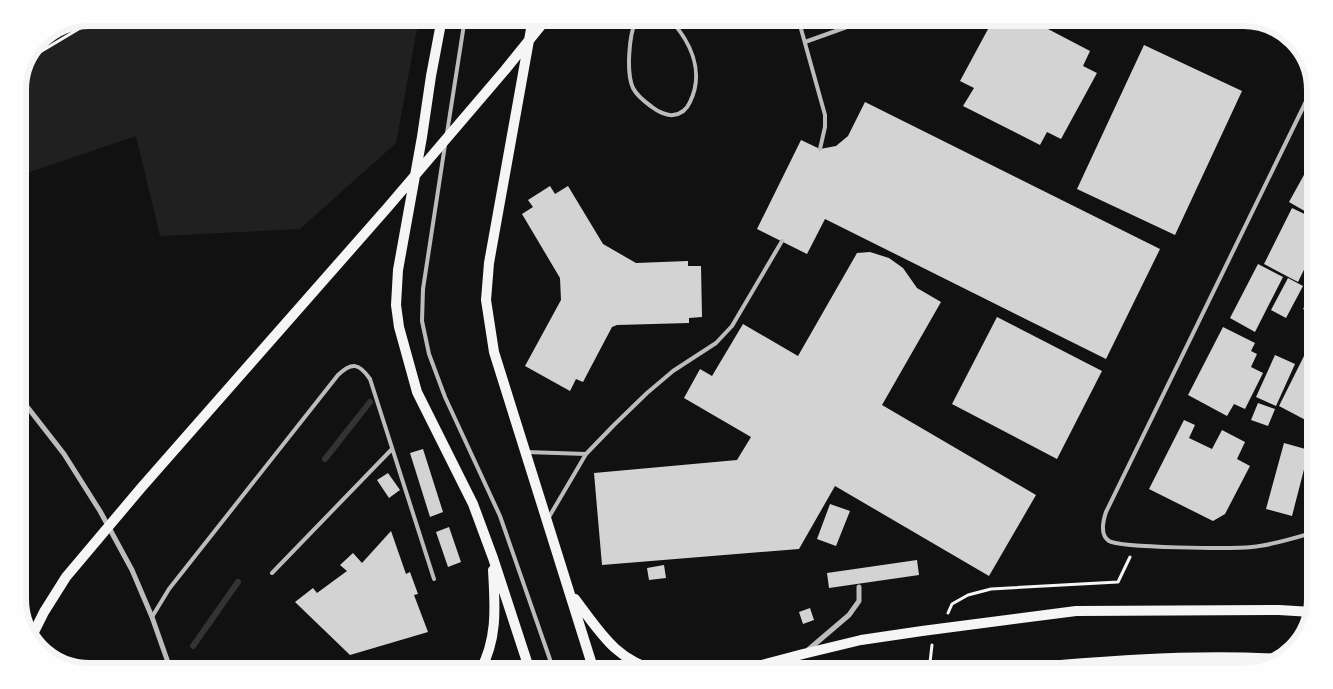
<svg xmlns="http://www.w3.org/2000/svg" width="1333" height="689" font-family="'PT Serif',serif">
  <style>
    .green { fill: #202020 }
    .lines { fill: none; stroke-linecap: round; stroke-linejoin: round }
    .stream { stroke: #333; stroke-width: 6 }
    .building { fill: #d3d3d3 }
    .path { stroke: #f5f5f5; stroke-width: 3 }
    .service { stroke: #bcbcbc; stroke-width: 4 }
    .minor { stroke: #bcbcbc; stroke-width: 5 }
    .secondary { stroke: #f5f5f5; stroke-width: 10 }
    .rim { fill: none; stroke: #f5f5f5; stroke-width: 6 }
  </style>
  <rect width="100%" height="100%" fill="#111"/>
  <path class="green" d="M90,18H419L396,143L300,229L160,236L136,136L18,176V85L39,39Z"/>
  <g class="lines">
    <path class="stream" d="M325,459L370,402
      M193,646L238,582"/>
  </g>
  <path class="building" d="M994,18L1007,26L1011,18H1027L1090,51L1083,66L1097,73L1061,139L1047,132L1040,145L963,106L974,88L960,81Z
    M1144,45L1242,91L1175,235L1077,189Z
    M865,102L1160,249L1106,359L825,219L807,254L757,229L801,140L820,149L836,146L848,136Z
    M1315,155V217L1289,202Z
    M550,186L555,194L568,186L603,244L636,263L688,261V266H701L702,317L689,318V323L617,325L612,327L583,382L576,379L570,391L525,366L561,300L560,278L522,214L533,207L528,200Z
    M1292,208L1315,219V247L1298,282L1264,264Z
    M870,252L889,258L903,268L917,288L941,302L882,405L1036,495L989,576L835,486L799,549L602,565L594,473L737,460L751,437L684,398L700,369L712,376L743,324L798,356L857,253Z
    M1315,257V279L1306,274Z
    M1258,264L1283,277L1255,332L1230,318Z
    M1288,278L1303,286L1286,318L1271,310Z
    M1315,287V316L1303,309Z
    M997,317L1102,371L1057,459L952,404Z
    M1223,327L1255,343L1251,351L1257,354L1251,367L1263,373L1245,409L1234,404L1227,416L1188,395Z
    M1312,340L1315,342V425L1279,406Z
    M1275,355L1295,364L1276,406L1256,397Z
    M1258,403L1275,409L1268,426L1251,420Z
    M1184,420L1195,425L1189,438L1212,449L1222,430L1245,442L1237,459L1250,466L1225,514L1213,521L1149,489Z
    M1315,434V450L1309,445Z
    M1284,443L1309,450L1292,516L1266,509Z
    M423,449L443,512L430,517L410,453Z
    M388,473L400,490L389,498L377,480Z
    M830,504L850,511L836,546L817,539Z
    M449,527L461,562L448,567L436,532Z
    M391,531L406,574L410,572L418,594L414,595L428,632L350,655L295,602L313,588L317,593L347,571L340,565L353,553L362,563Z
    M917,560L919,575L829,588L827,573Z
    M664,565L666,578L649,580L647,568Z
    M810,608L814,620L803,624L799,612Z"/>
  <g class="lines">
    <path class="path" d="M30,58L97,18
      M948,613L952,604L968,595L991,589L1118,582L1130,557
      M929,671L932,645"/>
    <path class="service" d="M647,18L636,20C629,35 626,73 633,88C637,96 645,102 652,107C657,111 667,116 673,115C682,114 687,109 690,102C705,71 690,41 669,18
      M798,18L825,115V127L820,149
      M805,42L872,18
      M1315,83L1106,512C1103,521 1100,535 1109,541C1121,548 1233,549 1252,547C1273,545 1295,538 1315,532
      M447,133L465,18
      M445,145L423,289L422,321L429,354L445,397L500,516L554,671
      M526,452L586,454
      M549,517L586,454L614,425L647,393L673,371L716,343L732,326L782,241
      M272,573L392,449
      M152,617L169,589L338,375C352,362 359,363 370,379L434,579"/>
    <path class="minor" d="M18,395L64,454L100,511L132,570L152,617L171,671
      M808,650L849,615L859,601V587"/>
    <path class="secondary" d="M442,18L431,76L422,137L398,270L396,305L399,327L417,392L473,504L493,558L530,671
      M533,18L489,263L486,300L494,352L594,671
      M575,599C600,632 616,661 659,671
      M30,640L44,612L66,577L141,488L388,207L505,70L547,18
      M480,671C498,638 495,606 493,570
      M739,671L803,654L861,640L922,631L1076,611L1279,610L1312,612
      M998,671C1092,661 1187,654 1282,659"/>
  </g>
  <path d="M0 0H1333V689H0ZM90 26H1243A64 64 0 0 1 1307 90V599A64 64 0 0 1 1243 663H90A64 64 0 0 1 26 599V90A64 64 0 0 1 90 26Z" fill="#fefefe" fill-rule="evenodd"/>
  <path class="rim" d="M90 26H1243A64 64 0 0 1 1307 90V599A64 64 0 0 1 1243 663H90A64 64 0 0 1 26 599V90A64 64 0 0 1 90 26Z"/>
</svg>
